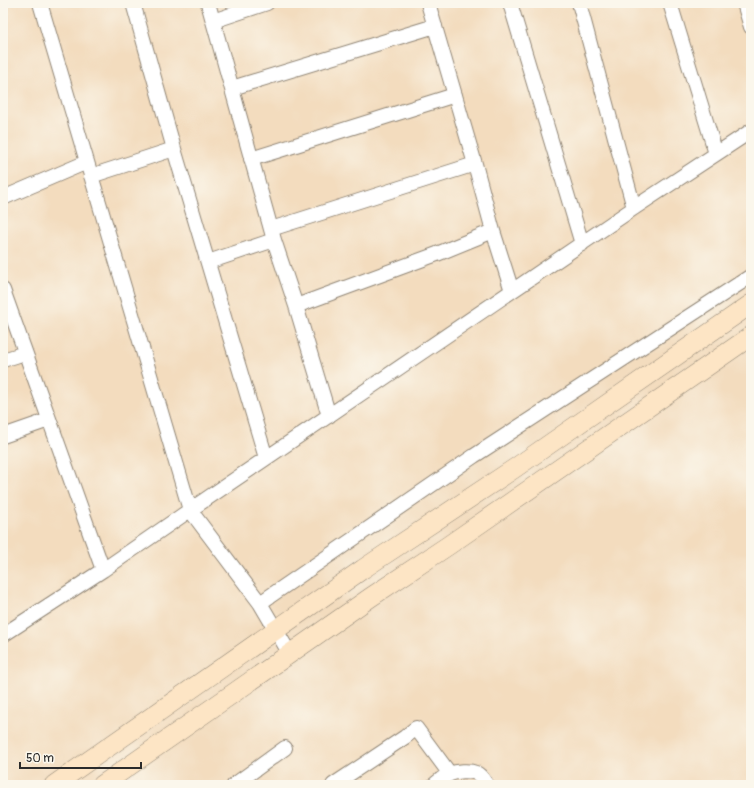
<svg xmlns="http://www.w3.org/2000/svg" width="754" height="788" font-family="Pangolin,sans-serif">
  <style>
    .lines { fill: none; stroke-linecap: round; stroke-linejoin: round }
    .street-casing { stroke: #8f8474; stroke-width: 16 }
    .secondary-casing { stroke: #8f8474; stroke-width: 20 }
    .street { stroke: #fff; stroke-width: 14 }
    .secondary { stroke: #fde5c5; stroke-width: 19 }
  </style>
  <rect width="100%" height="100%" fill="#fbf7ec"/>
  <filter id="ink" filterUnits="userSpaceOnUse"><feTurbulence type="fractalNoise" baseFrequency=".025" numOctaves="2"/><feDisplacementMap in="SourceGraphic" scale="8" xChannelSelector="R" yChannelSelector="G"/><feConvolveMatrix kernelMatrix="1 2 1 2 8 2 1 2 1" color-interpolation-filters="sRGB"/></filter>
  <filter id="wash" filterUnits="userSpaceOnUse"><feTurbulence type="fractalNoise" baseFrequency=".012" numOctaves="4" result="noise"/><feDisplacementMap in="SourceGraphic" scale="16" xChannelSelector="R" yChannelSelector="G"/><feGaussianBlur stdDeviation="0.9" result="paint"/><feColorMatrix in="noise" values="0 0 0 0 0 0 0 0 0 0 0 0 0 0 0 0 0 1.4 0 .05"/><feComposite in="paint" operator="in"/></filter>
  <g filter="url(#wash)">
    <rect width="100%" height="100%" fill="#f3dcbe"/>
  </g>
  <g filter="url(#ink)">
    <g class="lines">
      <g class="street-casing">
        <path id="street" d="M40,3L190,510L260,603L474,456L751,276
          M133,3L174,149L266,458
          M428,3L475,164L493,231L512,291
          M510,3L582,244
          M579,3L634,208
          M670,3L716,154
          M744,3L751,27
          M213,21L267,3
          M232,88L435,26
          M251,159L455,95
          M91,176L174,149
          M3,198L87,162
          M271,229L475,164
          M274,240L296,306L329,416
          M208,262L274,240L208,3
          M3,290L103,570
          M296,306L437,254L493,231
          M3,360L25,353
          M3,436L49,420
          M260,603L290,654
          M3,635L103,570L190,510L634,208L751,131
          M234,785L285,748
          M333,785L405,737L416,728L450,774
          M434,785C439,781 444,776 450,774C457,771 469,770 476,773C481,775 484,781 487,785"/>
      </g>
      <g class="secondary-casing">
        <path id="secondary" d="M54,785L363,569L515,468L751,304
          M102,785L371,597L449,545L751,336"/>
      </g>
      <use href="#street" class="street"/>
      <use href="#secondary" class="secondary"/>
    </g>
  </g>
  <rect width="754" height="788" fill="none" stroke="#fbf7ec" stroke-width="16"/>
  <path d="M20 762v6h121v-6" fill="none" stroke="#2b2b2b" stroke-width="2"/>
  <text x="26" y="762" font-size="12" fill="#2b2b2b" stroke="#fbf7ec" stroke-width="3" paint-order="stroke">50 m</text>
</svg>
